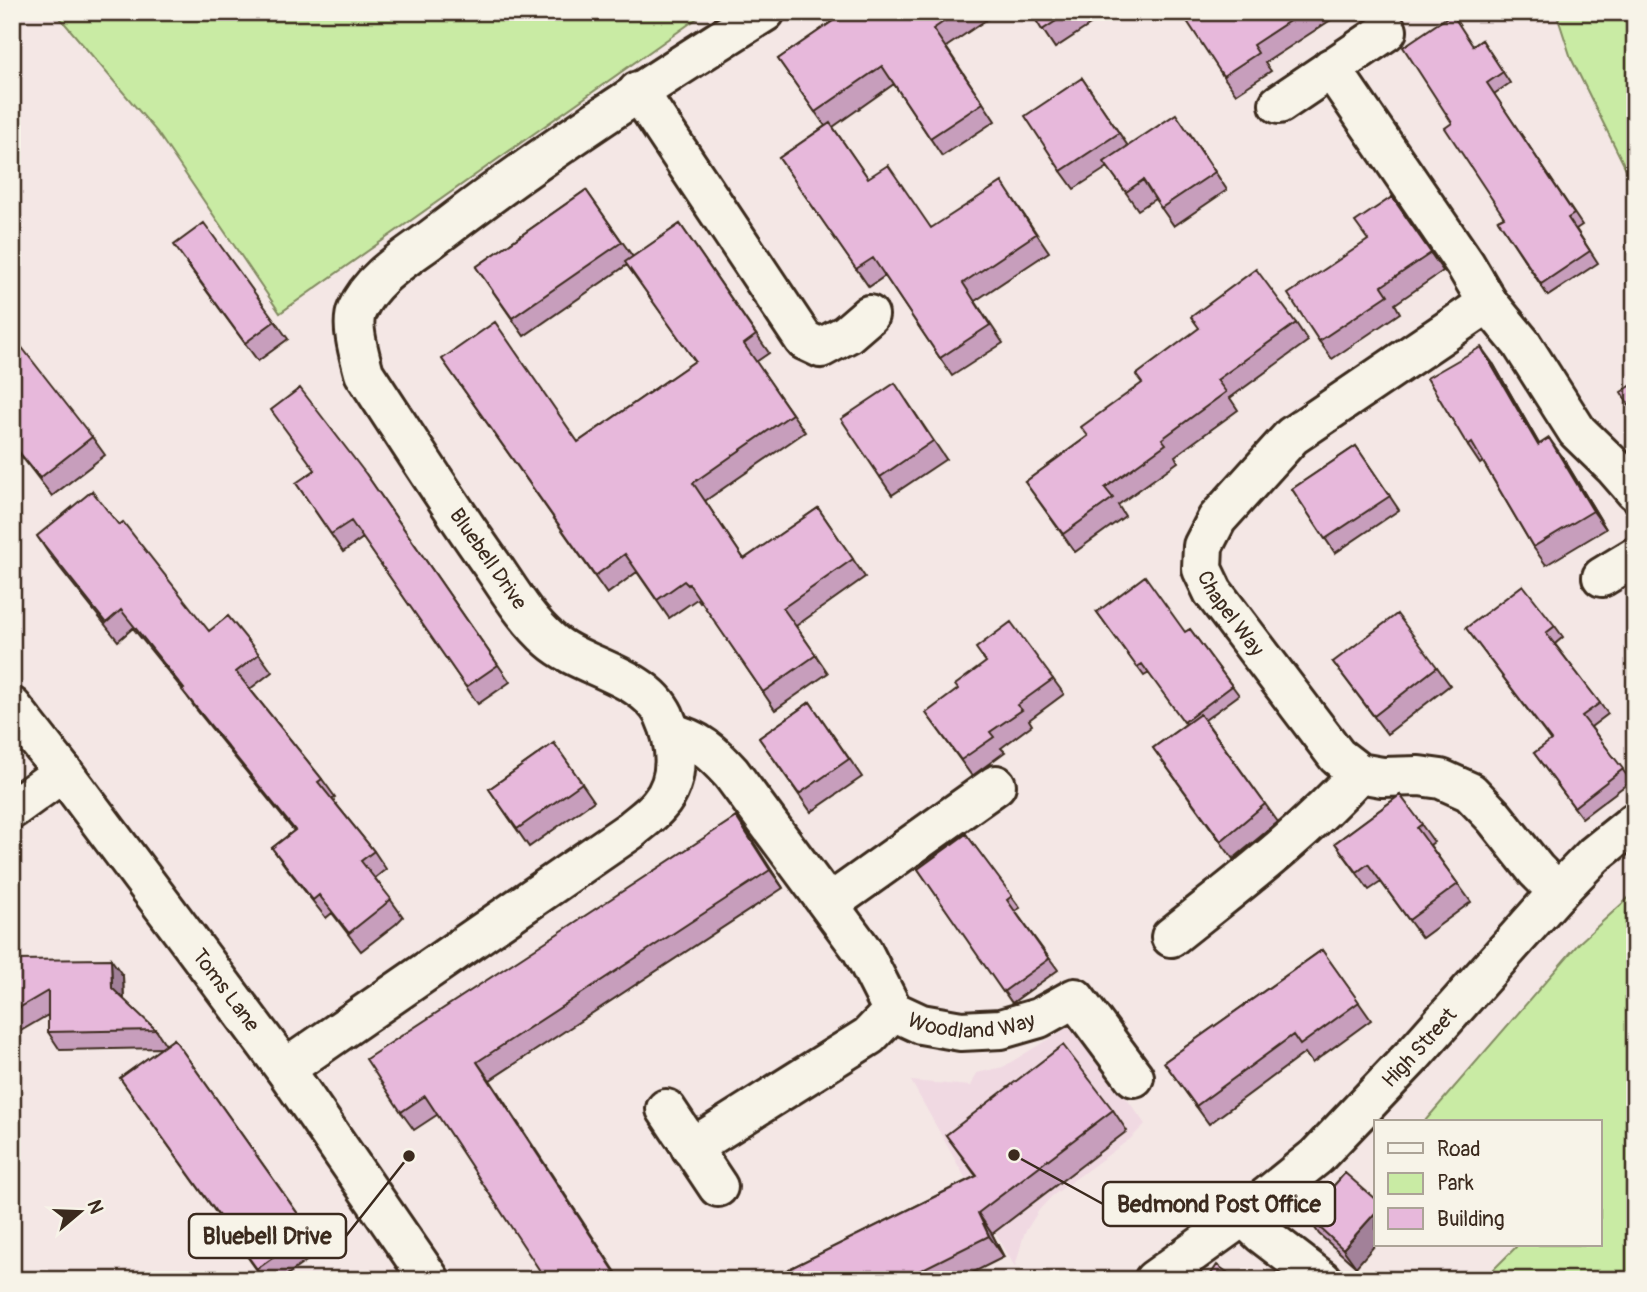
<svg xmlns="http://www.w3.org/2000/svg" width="1647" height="1292" font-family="Pangolin,sans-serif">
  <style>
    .built { fill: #f0d9e2 }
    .green { fill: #c9eba4; stroke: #828a61; stroke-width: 2 }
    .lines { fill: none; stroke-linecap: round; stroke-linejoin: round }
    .minor-casing { stroke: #3b2a1e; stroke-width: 44 }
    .tertiary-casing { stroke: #3b2a1e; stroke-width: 44 }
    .minor { stroke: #f7f3e8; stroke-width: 38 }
    .tertiary { stroke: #f7f3e8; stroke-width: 38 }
    .wall { fill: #c79ebc; stroke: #3b2a1e; stroke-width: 2 }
    .shaded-wall { fill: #a28199; stroke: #3b2a1e; stroke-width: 2 }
    .building { fill: #e7b8db; stroke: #3b2a1e; stroke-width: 2 }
    .labels { text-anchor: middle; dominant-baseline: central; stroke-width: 5; stroke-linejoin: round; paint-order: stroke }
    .street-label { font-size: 21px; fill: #3b2a1e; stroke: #f7f3e8 }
    .leader { fill: none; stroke: #3b2a1e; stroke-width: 2.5 }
    .callout-dot { fill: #3b2a1e; stroke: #f7f3e8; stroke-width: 2.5 }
    .callout { fill: #f7f3e8; stroke: #3b2a1e; stroke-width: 2.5 }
    .callout-label { font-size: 23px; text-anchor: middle; font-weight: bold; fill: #3b2a1e }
  </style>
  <rect width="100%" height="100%" fill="#f4e7e5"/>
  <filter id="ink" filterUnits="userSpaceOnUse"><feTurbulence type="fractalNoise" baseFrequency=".0143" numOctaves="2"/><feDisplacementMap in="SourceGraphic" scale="14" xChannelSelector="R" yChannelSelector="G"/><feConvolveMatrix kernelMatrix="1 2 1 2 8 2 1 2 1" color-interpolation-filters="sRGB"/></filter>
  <g filter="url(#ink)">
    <path class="built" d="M1073,1024L1145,1124L1130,1139L1052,1196L1039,1210L1024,1234L1015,1267L911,1081L971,1086L977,1073L1003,1067Z"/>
    <path class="green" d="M55,12H706L280,313L157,132Z
      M1556,12H1635V187L1571,58Z
      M1635,892V1280H1483L1516,1247L1515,1245H1600V1122H1424L1579,943Z"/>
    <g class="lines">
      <g class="minor-casing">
        <g id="minor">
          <path d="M1331,68L1465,264L1488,303L1521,343L1577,431L1615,468L1635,491"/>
          <path d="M638,91L804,340L821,348L847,334L869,315"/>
          <path d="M1279,104L1387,31"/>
          <path id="s1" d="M1488,303L1292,436L1217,519L1203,546L1202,569L1213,592L1337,756L1359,773L1382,777L1419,776L1441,779L1470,792L1494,817L1536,870L1558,892"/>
          <path d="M1602,577L1635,557"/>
          <path id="s2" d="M12,707L63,772L285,1069L430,1280"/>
          <path id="s3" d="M671,733C698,739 713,753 731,773L862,950L893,1011L921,1024L961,1031L1001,1029L1039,1018L1075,998L1134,1077"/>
          <path d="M12,809L63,772"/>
          <path d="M829,904L996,785"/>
          <path d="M1171,937C1236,885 1303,835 1359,773"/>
          <path d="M285,1069L631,830C640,822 651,815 659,805C681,780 677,744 664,715C645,675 580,667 550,640C527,620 511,593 494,568C449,505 407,438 364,373C360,357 350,325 357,310C372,276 410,256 438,234C542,154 653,82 765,12"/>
          <path d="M666,1109L718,1187"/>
          <path d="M691,1148L869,1036L893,1011"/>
          <path d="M1243,1216L1262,1234L1322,1280"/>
        </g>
      </g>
      <g class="tertiary-casing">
        <g id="tertiary">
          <path id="s4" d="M1154,1280L1243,1216L1317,1156L1414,1054L1558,892L1594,855L1635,822"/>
        </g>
      </g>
      <use href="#minor" class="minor"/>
      <use href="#tertiary" class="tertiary"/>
    </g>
    <path class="wall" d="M846,12H998L946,47L995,121L942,156L894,84L833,127L868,178L931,228L1014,200L1049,252L975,301L1003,343L952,376L885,276L869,287L779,158L825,126L778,59Z
      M1031,12H1106L1107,14L1055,48Z
      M1200,12H1343L1265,63L1271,71L1236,94L1223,76Z
      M1482,40L1510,83L1494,94L1582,225L1576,229L1598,263L1548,296L1498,220L1504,217L1452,123L1473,46Z
      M1082,78L1128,146L1189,132L1227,190L1174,226L1155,199L1138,210L1108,167L1074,189L1061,171Z
      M586,190L633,257L680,224L769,353L756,362L805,432L705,501L744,559L818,508L865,577L796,626L828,673L775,710L702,602L700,603L697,599L669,618L637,572L607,594L442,359L578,442L695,361L627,265L524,336L476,267Z
      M1392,197L1443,271L1395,304L1400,313L1332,359L1319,341Z
      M186,263L275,321L288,339L258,361Z
      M1296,323L1308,341L1230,398L1238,410L1175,456L1178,462L1118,505L1125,516L1075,552L1025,482L1088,436Z
      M12,351L92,437L105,455L52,496L12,444Z
      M1494,365L1539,444L1562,456L1606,529L1546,565L1533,547L1483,462L1480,464L1468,446Z
      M907,401L946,459L892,495L880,477Z
      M1356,446L1399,510L1335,553L1292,489Z
      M366,474L510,682L478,704L363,538L343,552L296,483Z
      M37,536L209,631L259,654L272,672L250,689L322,779L335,797L332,799L374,851L386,869L375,878L403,917L396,924L361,951L332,913L326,918L285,866L272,848L294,831L195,708L183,690L133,628L118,641L49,554Z
      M1097,612L1185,632L1190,629L1239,695L1205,720L1278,822L1233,859L1153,748L1186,724L1149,673L1144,676Z
      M1555,626L1563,637L1555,644L1608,714L1591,727L1631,781L1582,818L1534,753L1551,741L1466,628Z
      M1333,662L1437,667L1450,685L1387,734Z
      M1053,679L1064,694L1029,720L1032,725L1001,748L1005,752L972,776L926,713Z
      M810,702L862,777L811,812L759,738Z
      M554,743L594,801L529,847L489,789Z
      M1400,795L1434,842L1430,845L1471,902L1422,938L1381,882L1369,890L1335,843Z
      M736,817L783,888L414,1130L401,1112Z
      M966,834L1020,908L1015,911L1058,970L1012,1003L918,869Z
      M1322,950L1371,1020L1312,1063L1305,1053L1209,1124L1164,1062Z
      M12,960L123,976L124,1000L156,1030L166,1045L174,1039L323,1249L280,1280H264L120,1078L162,1048L60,1050L48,1032V1015L12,1036Z
      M1113,1110L1127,1131L992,1234L1004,1257L958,1280H767L976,1176L946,1135Z
      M1345,1173L1356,1267L1319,1234L1307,1216Z"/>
    <path class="shaded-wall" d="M1481,347L1494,365L1550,463L1538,445Z
      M1549,438L1562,456L1606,529L1593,511Z
      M736,817L749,835L783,888L770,870Z
      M111,959L123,976L124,1006L112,988Z
      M477,1062L490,1080L621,1280H620Z
      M1376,1212V1244L1356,1267L1343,1249Z
      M978,1213L992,1234L1004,1257L989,1236Z"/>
    <path class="building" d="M846,12H958L933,29L983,103L930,138L882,66L815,112L778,59Z
      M1031,12H1070L1042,30Z
      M1200,12H1303L1253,45L1258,53L1223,76L1187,21Z
      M1452,14L1473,46L1482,40L1503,72L1487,83L1574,214L1568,218L1590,251L1541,284L1498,220L1504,217L1445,128L1452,123L1403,47Z
      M1082,78L1119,133L1061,171L1025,116Z
      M1176,114L1215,172L1161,208L1143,180L1126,192L1104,162Z
      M830,123L868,178L888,165L931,228L1002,182L1036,234L963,283L990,325L940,358L873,258L856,269L779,158Z
      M586,190L622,242L512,318L476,267Z
      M1392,197L1431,253L1382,286L1388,295L1319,341L1288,294L1368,240L1355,222Z
      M204,223L275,321L245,343L174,245Z
      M680,224L756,335L744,344L792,414L693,483L744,559L818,508L853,559L783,608L816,655L763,692L689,584L688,585L684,581L657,600L625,554L595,576L442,359L495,322L578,442L695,361L625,262Z
      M1256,269L1296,323L1217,380L1226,392L1162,439L1166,444L1105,488L1113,498L1063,534L1025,482L1088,436L1081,427L1142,383L1136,375L1199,328L1191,317Z
      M20,345L92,437L40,478L12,443V351Z
      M1481,347L1538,445L1549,438L1593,511L1533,547L1472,443L1468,446L1427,378Z
      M895,383L933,441L880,477L841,419Z
      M1635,383V415L1621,392Z
      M300,388L366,474L498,665L466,687L351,521L331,534L296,483L315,470L271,410Z
      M1356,446L1390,496L1325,539L1292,489Z
      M92,491L119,525L123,522L209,631L228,616L259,654L236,672L322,779L318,782L374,851L361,861L391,899L383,906L349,933L319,895L313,900L272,848L295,830L182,690L184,689L121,610L106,623L37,536Z
      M1145,576L1185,632L1190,629L1232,686L1184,722L1142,664L1137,667L1097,612Z
      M1523,585L1555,626L1546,633L1600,703L1582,716L1623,769L1574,807L1534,753L1551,740L1466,628Z
      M1397,614L1437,667L1374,716L1333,662Z
      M1011,622L1053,679L1017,705L1022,710L990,732L994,737L961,760L926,713L958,689L955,685L986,662L976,648Z
      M810,702L849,759L799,794L759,738Z
      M1200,714L1265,804L1221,841L1153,748Z
      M554,743L582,783L517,829L489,789Z
      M1400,795L1422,824L1417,828L1458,884L1409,920L1368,864L1357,872L1335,843Z
      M736,817L770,870L477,1062L620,1280H546L425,1096L401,1112L366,1059Z
      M966,834L1012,896L1007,900L1049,959L1003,992L918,869Z
      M1322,950L1359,1002L1300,1045L1293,1035L1196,1106L1164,1062Z
      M111,959L112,988L156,1030L48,1032V991L12,1012V960Z
      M174,1039L310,1231L257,1269L120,1078Z
      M1063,1045L1113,1110L978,1213L989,1236L901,1280H767L977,1176L946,1135Z
      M1345,1173L1376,1200V1212L1343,1249L1307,1216Z
      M1217,1265L1238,1280H1207Z"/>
  </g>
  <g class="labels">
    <g class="street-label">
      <text transform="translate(488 559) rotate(55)">Bluebell Drive</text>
      <text stroke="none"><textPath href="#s1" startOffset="455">Chapel Way</textPath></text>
      <text stroke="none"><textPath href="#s2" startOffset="355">Toms Lane</textPath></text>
      <text stroke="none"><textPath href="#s3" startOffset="444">Woodland Way</textPath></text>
      <text stroke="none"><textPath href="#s4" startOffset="354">High Street</textPath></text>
    </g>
  </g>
  <path class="leader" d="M1014 1155L1103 1204M409 1156L346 1236"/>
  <g class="callout-dot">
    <circle cx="1014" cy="1155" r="7"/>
    <circle cx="409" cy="1156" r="7"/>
  </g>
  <g class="callout">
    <rect x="1103" y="1182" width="232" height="44" rx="7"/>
    <rect x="189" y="1214" width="157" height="44" rx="7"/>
  </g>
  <g class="callout-label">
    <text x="1219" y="1212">Bedmond Post Office</text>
    <text x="267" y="1244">Bluebell Drive</text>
  </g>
  <rect width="1647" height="1292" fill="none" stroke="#f7f3e8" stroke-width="42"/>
  <rect x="21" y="21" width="1605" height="1250" fill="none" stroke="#3b2a1e" stroke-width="2.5" filter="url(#ink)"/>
  <rect x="1374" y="1120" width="228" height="126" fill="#f7f3e8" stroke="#aca397" stroke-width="2"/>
  <rect x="1388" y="1143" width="35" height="10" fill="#f7f3e8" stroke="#aca397" stroke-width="2"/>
  <text x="1437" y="1156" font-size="21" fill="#3b2a1e">Road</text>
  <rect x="1388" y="1173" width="35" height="21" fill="#c9eba4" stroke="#aca397" stroke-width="2"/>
  <text x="1437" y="1190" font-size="21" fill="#3b2a1e">Park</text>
  <rect x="1388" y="1208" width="35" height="21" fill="#e7b8db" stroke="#aca397" stroke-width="2"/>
  <text x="1437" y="1226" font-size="21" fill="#3b2a1e">Building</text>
  <g transform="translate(80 1212) rotate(71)" stroke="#f7f3e8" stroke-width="5" paint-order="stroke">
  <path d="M0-5L12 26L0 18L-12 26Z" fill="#3b2a1e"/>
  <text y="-10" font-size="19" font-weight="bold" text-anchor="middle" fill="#3b2a1e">N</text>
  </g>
</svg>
